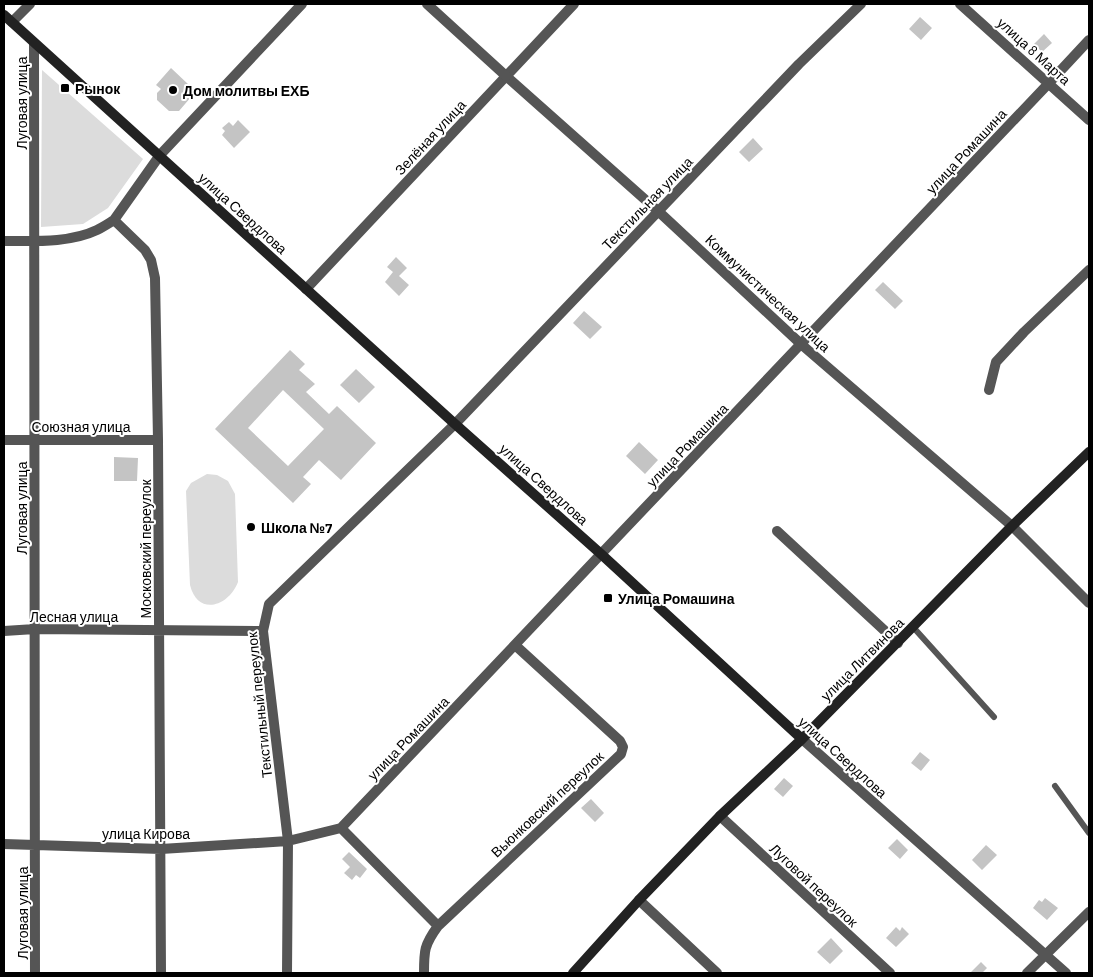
<svg xmlns="http://www.w3.org/2000/svg" width="1093" height="977" font-family="Barlow,sans-serif">
  <style>
    .green { fill: #dcdcdc }
    .building { fill: #c4c4c4; fill-rule: evenodd }
    .lines { fill: none; stroke-linecap: round; stroke-linejoin: round }
    .service { stroke: #555; stroke-width: 6 }
    .minor { stroke: #555; stroke-width: 10 }
    .tertiary { stroke: #555; stroke-width: 10 }
    .secondary { stroke: #222; stroke-width: 10 }
    .poi-dot { fill: #000; stroke: #fff; stroke-width: 2 }
    .labels { text-anchor: middle; dominant-baseline: central; stroke-width: 4; stroke-linejoin: round; paint-order: stroke }
    .street-label { font-size: 14px; fill: #000; stroke: #fff }
    .poi-label { font-size: 14px; font-weight: bold; fill: #000; stroke: #fff; text-anchor: start }
  </style>
  <rect width="100%" height="100%" fill="#fff"/>
  <path class="green" d="M42,70L143,159L108,208L83,224L41,227Z
    M207,474L217,475L228,481L235,494L238,582C229,606 198,617 190,585L186,491L191,483Z"/>
  <path class="building" d="M920,17L932,28L921,40L909,29Z
    M1044,34L1052,43L1042,52L1034,44Z
    M171,68L189,85L184,90L191,97L179,111H169L157,100V93L161,89L156,85Z
    M238,120L250,132L234,148L222,135L225,131L222,128L229,122L233,126Z
    M753,138L763,149L749,162L739,152Z
    M396,257L407,268L399,276L409,285L399,296L385,282L393,272L387,267Z
    M883,282L903,301L895,309L875,290Z
    M584,311L602,327L590,339L573,323Z
    M290,350L305,364L299,370L315,384L306,392L329,414L337,406L376,443L341,480L319,460L303,477L311,484L293,503L215,429ZM283,390L324,429L288,466L248,428Z
    M356,369L375,387L359,403L340,385Z
    M639,442L658,460L645,474L626,456Z
    M114,457L138,458L137,481H114Z
    M920,752L930,760L921,771L911,763Z
    M784,778L793,786L783,797L774,789Z
    M591,799L604,813L595,822L581,808Z
    M897,839L908,850L900,859L888,848Z
    M986,845L997,855L982,870L972,860Z
    M349,852L367,869L360,878L356,875L352,880L344,873L350,867L342,859Z
    M1045,898L1058,908L1047,920L1033,908L1039,900L1042,902Z
    M896,927L900,931L902,927L909,934L896,947L886,938Z
    M831,938L843,951L830,964L817,952Z
    M981,962L987,968L982,973H970Z"/>
  <g class="lines">
    <path class="service" d="M913,627L994,717
      M1055,786L1089,833"/>
    <path class="minor" d="M34,43L35,973
      M506,76L658,211L802,345
      M1049,83L1089,40
      M4,241C34,241 70,243 97,230C103,227 109,223 114,220
      M306,289L574,4
      M989,390L996,362L1024,332L1089,270
      M4,440H158
      M777,531L898,643
      M4,631L35,629L263,631
      M720,816L890,973
      M341,828L438,926
      M4,844L161,849L288,841L341,828L601,554
      M639,900L717,973
      M161,973L158,440L155,278L151,260L145,250L114,220L160,155L302,4
      M287,973L288,841L263,631L269,604L455,424L799,64L861,4
      M424,973C424,951 424,945 438,926L621,754L623,747L620,741L515,645"/>
    <path class="tertiary" d="M427,4L506,76
      M960,4L1089,120
      M12,22L30,4
      M802,345L1012,526L1089,603
      M601,554L1049,83
      M802,739L1066,973
      M1027,973L1089,912"/>
    <path class="secondary" d="M4,15L455,424L601,554L802,739
      M573,973L639,900L720,816L802,739L1012,526L1089,452"/>
  </g>
  <g class="poi-dot">
    <rect x="60" y="83" width="10" height="10" rx="2.5"/>
    <circle cx="173" cy="90" r="5"/>
    <circle cx="251" cy="527" r="5"/>
    <rect x="603" y="593" width="10" height="10" rx="2.5"/>
  </g>
  <g class="labels">
    <g class="street-label">
      <text transform="translate(1034 51) rotate(42)">улица 8 Марта</text>
      <text transform="translate(21 103) rotate(-90)">Луговая улица</text>
      <text transform="translate(430 137) rotate(-47)">Зелёная улица</text>
      <text transform="translate(966 151) rotate(-47)">улица Ромашина</text>
      <text transform="translate(647 203) rotate(-46)">Текстильная улица</text>
      <text transform="translate(243 213) rotate(42)">улица Свердлова</text>
      <text transform="translate(768 293) rotate(43)">Коммунистическая улица</text>
      <text x="81" y="426">Союзная улица</text>
      <text transform="translate(687 445) rotate(-46)">улица Ромашина</text>
      <text transform="translate(544 484) rotate(42)">улица Свердлова</text>
      <text transform="translate(21 508) rotate(-90)">Луговая улица</text>
      <text transform="translate(145 549) rotate(-90)">Московский переулок</text>
      <text x="74" y="616">Лесная улица</text>
      <text transform="translate(862 659) rotate(-45)">улица Литвинова</text>
      <text transform="translate(259 705) rotate(-96)">Текстильный переулок</text>
      <text transform="translate(408 738) rotate(-46)">улица Ромашина</text>
      <text transform="translate(843 757) rotate(42)">улица Свердлова</text>
      <text transform="translate(547 804) rotate(-43)">Вьюнковский переулок</text>
      <text x="146" y="833">улица Кирова</text>
      <text transform="translate(814 885) rotate(43)">Луговой переулок</text>
      <text transform="translate(22 913) rotate(-90)">Луговая улица</text>
    </g>
    <g class="poi-label">
      <text x="75" y="88">Рынок</text>
      <text x="183" y="90">Дом молитвы ЕХБ</text>
      <text x="261" y="527">Школа №7</text>
      <text x="618" y="598">Улица Ромашина</text>
    </g>
  </g>
  <rect width="1093" height="977" fill="none" stroke="#000000" stroke-width="10"/>
</svg>
